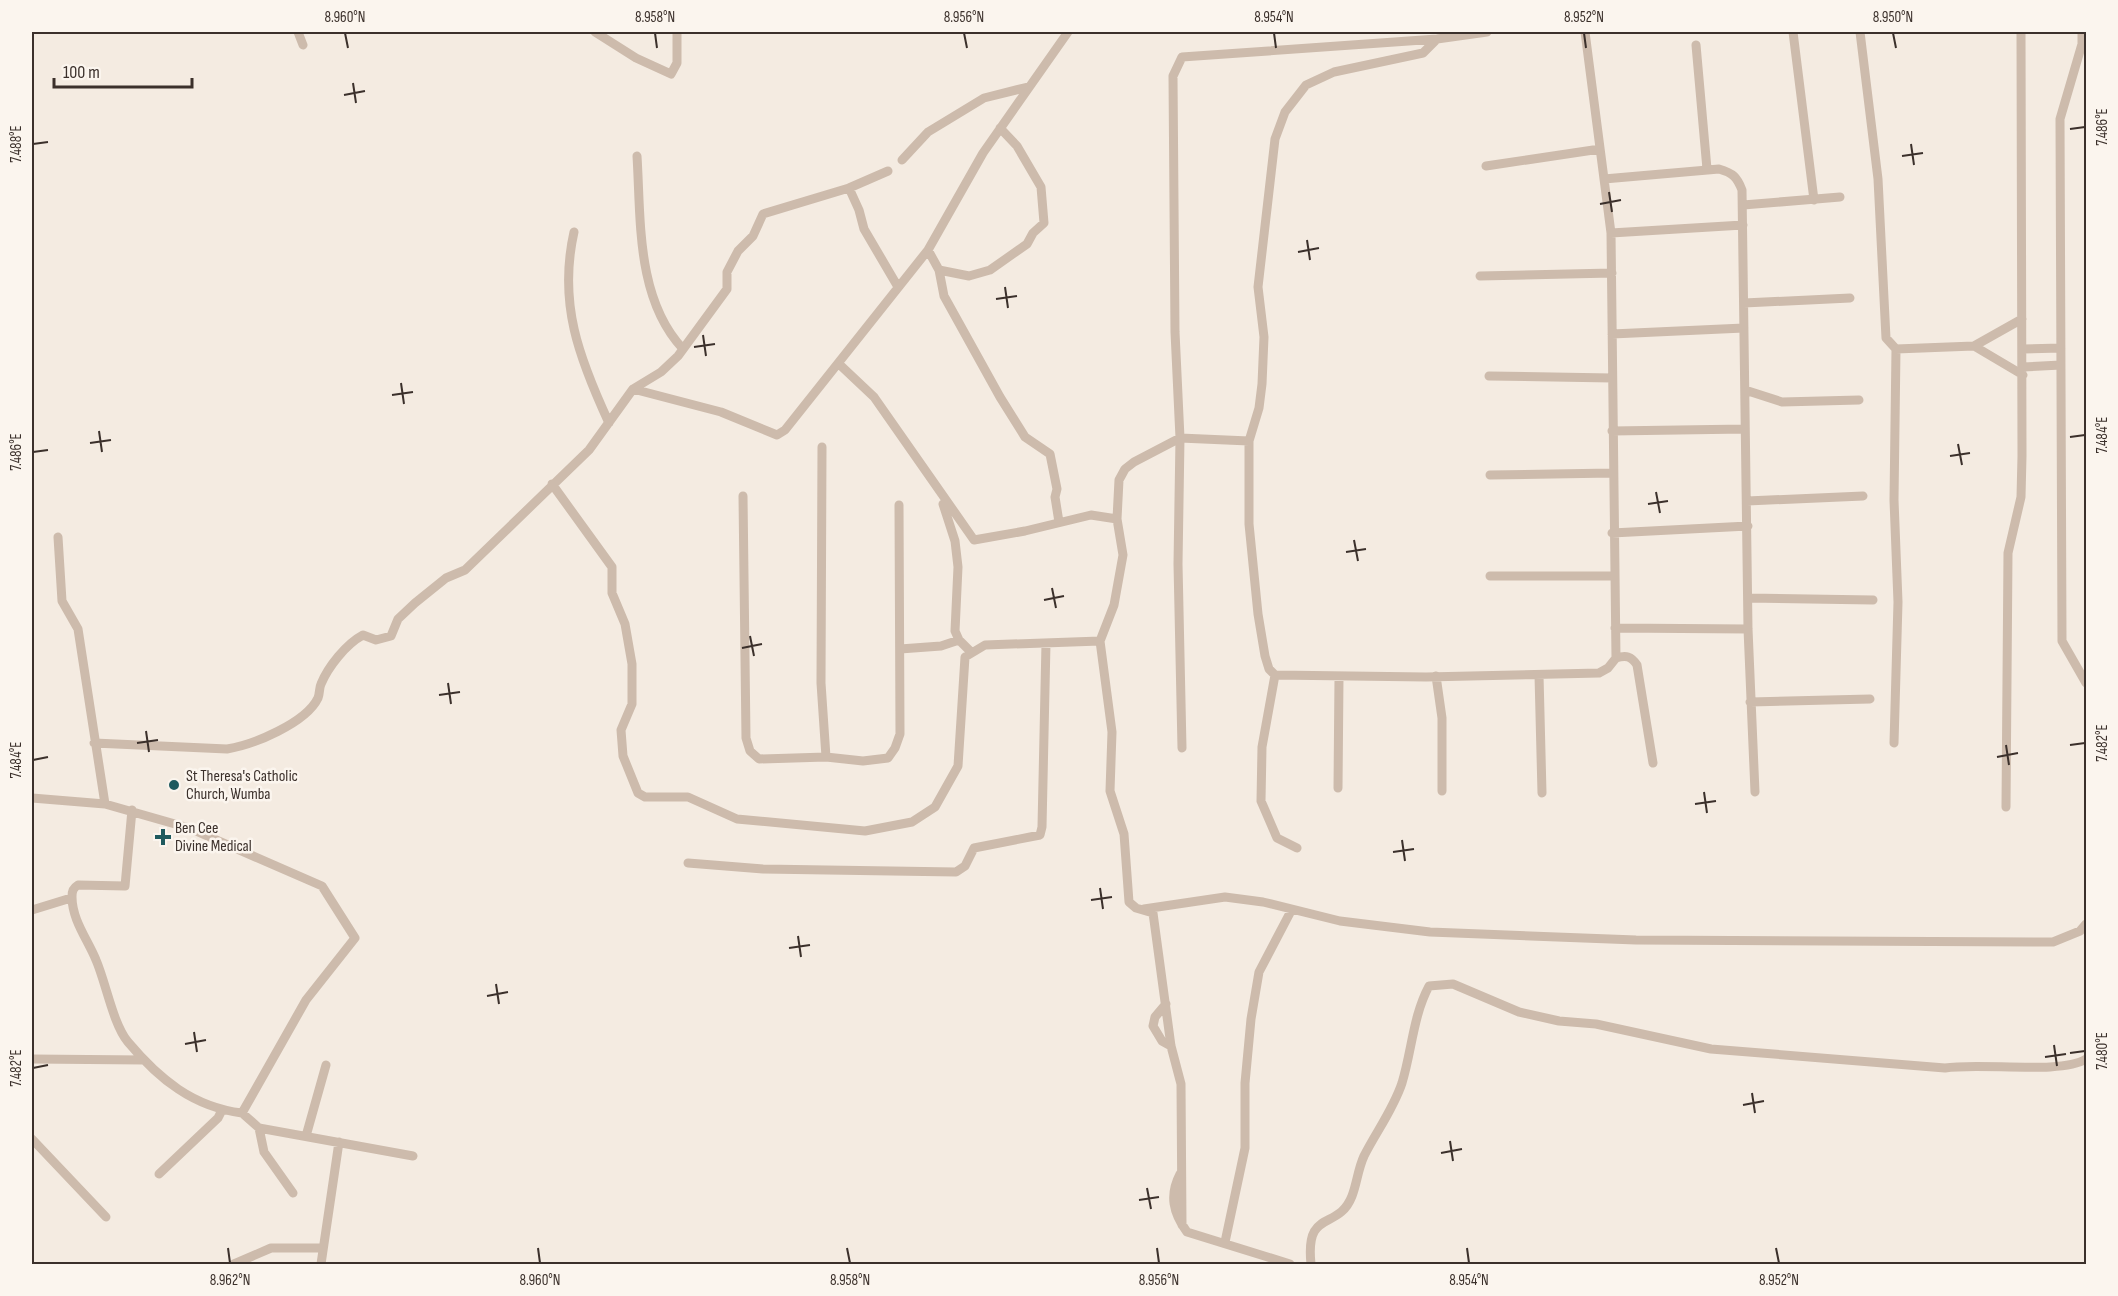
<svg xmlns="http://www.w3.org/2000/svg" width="2118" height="1296" font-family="'Sofia Sans Condensed',sans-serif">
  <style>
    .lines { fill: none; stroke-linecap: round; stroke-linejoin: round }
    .minor { stroke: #cdbbac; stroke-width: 9 }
    .ticks { fill: none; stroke: #3b302b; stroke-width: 2 }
    .poi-dot { fill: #1f5a5e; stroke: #fbf5ee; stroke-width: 2 }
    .labels { text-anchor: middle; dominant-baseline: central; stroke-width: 5; stroke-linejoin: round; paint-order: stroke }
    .poi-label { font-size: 16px; fill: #3b302b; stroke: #fbf5ee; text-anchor: start }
    .neatline { fill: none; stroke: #3b302b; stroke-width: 2 }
    .ticks-label { font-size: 15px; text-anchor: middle; fill: #3b302b }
  </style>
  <rect width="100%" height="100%" fill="#f4ebe1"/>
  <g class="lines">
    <path class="minor" d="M298,32L303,45
      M595,32L636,58L671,74L677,63V32
      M1793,32L1814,200
      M1860,32L1878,179L1886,338L1896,349L1894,500L1898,602L1894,743
      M2082,32V44L2060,119L2062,641L2086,683
      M1437,39L1423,53L1334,72L1306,85L1285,112L1275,139L1258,287L1264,337L1262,384L1259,408L1249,441V524L1258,614L1265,656L1269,669L1275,675L1426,677L1599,673L1608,668L1616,658L1611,233L1585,32
      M1696,45L1707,169
      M637,156C641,220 636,299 683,349
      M902,160L928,132L984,98L1028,87
      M1486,166L1600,149
      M1604,179L1719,169C1733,173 1737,177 1742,190L1748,629L1755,792
      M849,188L859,210L864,229L898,287
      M1743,205L1840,197
      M574,232C558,303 579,358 609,423
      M1611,233L1743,225
      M928,250L939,270L944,296L1000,397L1025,437L1050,454L1057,489L1055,497L1059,522
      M939,270L969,276L990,270L1027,244L1033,233L1044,223L1041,187L1017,146L1000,128
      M1480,276L1612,273
      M1744,303L1850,298
      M1612,334L1744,328
      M1974,346L2023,375
      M1896,349L1974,346L2022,319
      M2023,349L2061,348
      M839,364L874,397L974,540L1025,531L1091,515L1117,519
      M2023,367L2061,365
      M1489,376L1612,378
      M633,389L721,412L777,435L785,430L928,250L983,153L1068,32
      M1745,390L1782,402L1859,400
      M1612,431L1745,429
      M822,447L821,683L826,757
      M1490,475L1612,473
      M552,484L612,567V593L625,624L632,664V704L621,730L623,756L638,793L645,797H688L737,819L865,831L912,822L935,807L958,766L965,657L985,645L1100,641
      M743,496L746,738L750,751L759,759L826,757L863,761L888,758L895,748L900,734L899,505
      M1747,501L1863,496
      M943,504L955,541L958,567L955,631L959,640L971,652
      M1612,533L1748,526
      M58,537L62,601L78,629L105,804
      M1490,576H1614
      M1748,598L1873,600
      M1615,628L1748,629
      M900,649L941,646L959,640
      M1616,658C1626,655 1631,656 1637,665L1653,763
      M1275,675L1262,747L1261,801L1277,838L1297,848
      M1539,675L1542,793
      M1436,676L1442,718V791
      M1750,702L1870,699
      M94,743L227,749C253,745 306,723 318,698C320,693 319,688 321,684C328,667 346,644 363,635L376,640L391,636L398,619L415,603L446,578L465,570L589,450L633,389L661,372L678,356L727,289V272L738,251L753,236L763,214L849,188L888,171
      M1182,748L1178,564L1180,438L1175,332L1173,76L1182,57L1437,39L1487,32
      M1338,788L1339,678
      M32,798L105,804L189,828L322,886L355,938L306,1000L242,1113C193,1107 159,1079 128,1042C113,1024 106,983 96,960C88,940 72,920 72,897C72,891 73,888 78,885L125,886L132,810
      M2006,807L2008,553L2021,497L2022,456L2021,32
      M688,863L763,869L956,872L965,866L974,848L1040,835L1042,827L1046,643
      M1144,909L1225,897L1263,902L1340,921L1430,932L1636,940L2053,942L2080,931L2086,924
      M32,910L71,898
      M1166,1004L1155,1017L1153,1026L1162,1041L1171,1046
      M32,1059L144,1060
      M242,1113L259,1128L413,1156
      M259,1128L264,1152L293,1193
      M306,1136L326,1065
      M32,1139L106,1217
      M159,1174L218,1118L222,1110
      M1180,1174C1169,1195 1173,1213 1187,1232L1290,1264
      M1182,1225L1181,1084L1171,1046L1153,913L1136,908L1129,902L1124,834L1110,791L1112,732L1100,641L1114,605L1123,555L1117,519L1119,480L1125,469L1134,462L1180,438L1249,441
      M1225,1242L1245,1148V1083L1251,1019L1259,972L1291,911
      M234,1264L271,1248H322
      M321,1264L339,1142
      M1311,1264C1305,1207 1338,1232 1352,1196C1357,1183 1358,1169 1364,1156C1376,1132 1393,1110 1402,1083C1412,1050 1413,1016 1429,986L1453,984L1519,1012L1559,1021L1596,1024L1711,1049L1945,1068C1980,1062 2060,1075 2086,1059"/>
  </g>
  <path class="ticks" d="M345,33L348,48M655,33L657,48M964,33L967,48M1274,33L1276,48M1584,33L1586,48M1893,33L1896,48M353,83L356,103M344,95L365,91M2070,129L2085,127M33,144L48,142M1911,144L1914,165M1902,156L1923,153M1609,192L1612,212M1600,204L1621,200M1307,240L1310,260M1298,252L1319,248M1005,287L1008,308M996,299L1017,296M703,335L706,356M694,347L715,344M401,383L404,404M392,395L413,392M99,431L102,452M2070,437L2085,435M90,443L111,440M1958,444L1962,465M33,452L48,450M1950,456L1970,453M1656,492L1660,513M1648,504L1668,501M1354,540L1358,561M1346,552L1366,549M1052,588L1056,608M1044,600L1064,596M750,636L754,656M742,648L762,644M448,683L451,704M439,695L460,692M146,731L149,752M137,743L158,740M2006,745L2009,765M2070,745L2085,743M1997,757L2018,753M33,760L48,757M1704,792L1707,813M1695,804L1716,801M1402,840L1405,861M1393,852L1414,849M1100,888L1103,909M1091,900L1112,897M798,936L801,957M789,948L810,945M496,984L499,1004M487,996L508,992M194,1032L197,1052M185,1044L206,1040M2054,1045L2057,1066M2070,1053L2085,1051M2045,1057L2066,1054M33,1068L48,1065M1752,1093L1755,1113M1743,1105L1764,1101M1450,1141L1453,1161M1441,1153L1462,1149M1147,1188L1151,1209M1139,1200L1159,1197M228,1248L230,1263M538,1248L540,1263M847,1248L850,1263M1157,1248L1159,1263M1467,1248L1469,1263M1776,1248L1779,1263"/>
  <g class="poi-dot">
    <circle cx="174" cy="785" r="6"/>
    <path d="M160 828h6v6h6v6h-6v6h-6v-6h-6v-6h6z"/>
  </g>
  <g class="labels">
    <g class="poi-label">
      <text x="186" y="776">St Theresa's Catholic<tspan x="186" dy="18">Church, Wumba</tspan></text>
      <text x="175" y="828">Ben Cee<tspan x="175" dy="18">Divine Medical</tspan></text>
    </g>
  </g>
  <rect width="2118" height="1296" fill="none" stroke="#fbf5ee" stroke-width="66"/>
  <path d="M54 78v9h138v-9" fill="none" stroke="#3b302b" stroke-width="3"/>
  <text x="63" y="78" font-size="18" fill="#3b302b" stroke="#fbf5ee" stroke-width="4.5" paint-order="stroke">100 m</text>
  <rect x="33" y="33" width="2052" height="1230" class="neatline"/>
  <g class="ticks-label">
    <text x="345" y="22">8.960°N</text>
    <text x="655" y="22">8.958°N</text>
    <text x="964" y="22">8.956°N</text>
    <text x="1274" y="22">8.954°N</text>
    <text x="1584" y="22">8.952°N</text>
    <text x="1893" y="22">8.950°N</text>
    <text transform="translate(2102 127) rotate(-90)" y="5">7.486°E</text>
    <text transform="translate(16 144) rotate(-90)" y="5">7.488°E</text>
    <text transform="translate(2102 435) rotate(-90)" y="5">7.484°E</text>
    <text transform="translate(16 452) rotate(-90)" y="5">7.486°E</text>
    <text transform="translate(2102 743) rotate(-90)" y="5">7.482°E</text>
    <text transform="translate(16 760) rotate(-90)" y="5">7.484°E</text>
    <text transform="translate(2102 1051) rotate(-90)" y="5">7.480°E</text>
    <text transform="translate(16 1068) rotate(-90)" y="5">7.482°E</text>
    <text x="230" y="1285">8.962°N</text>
    <text x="540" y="1285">8.960°N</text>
    <text x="850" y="1285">8.958°N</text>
    <text x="1159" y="1285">8.956°N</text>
    <text x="1469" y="1285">8.954°N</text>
    <text x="1779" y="1285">8.952°N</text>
  </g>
</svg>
